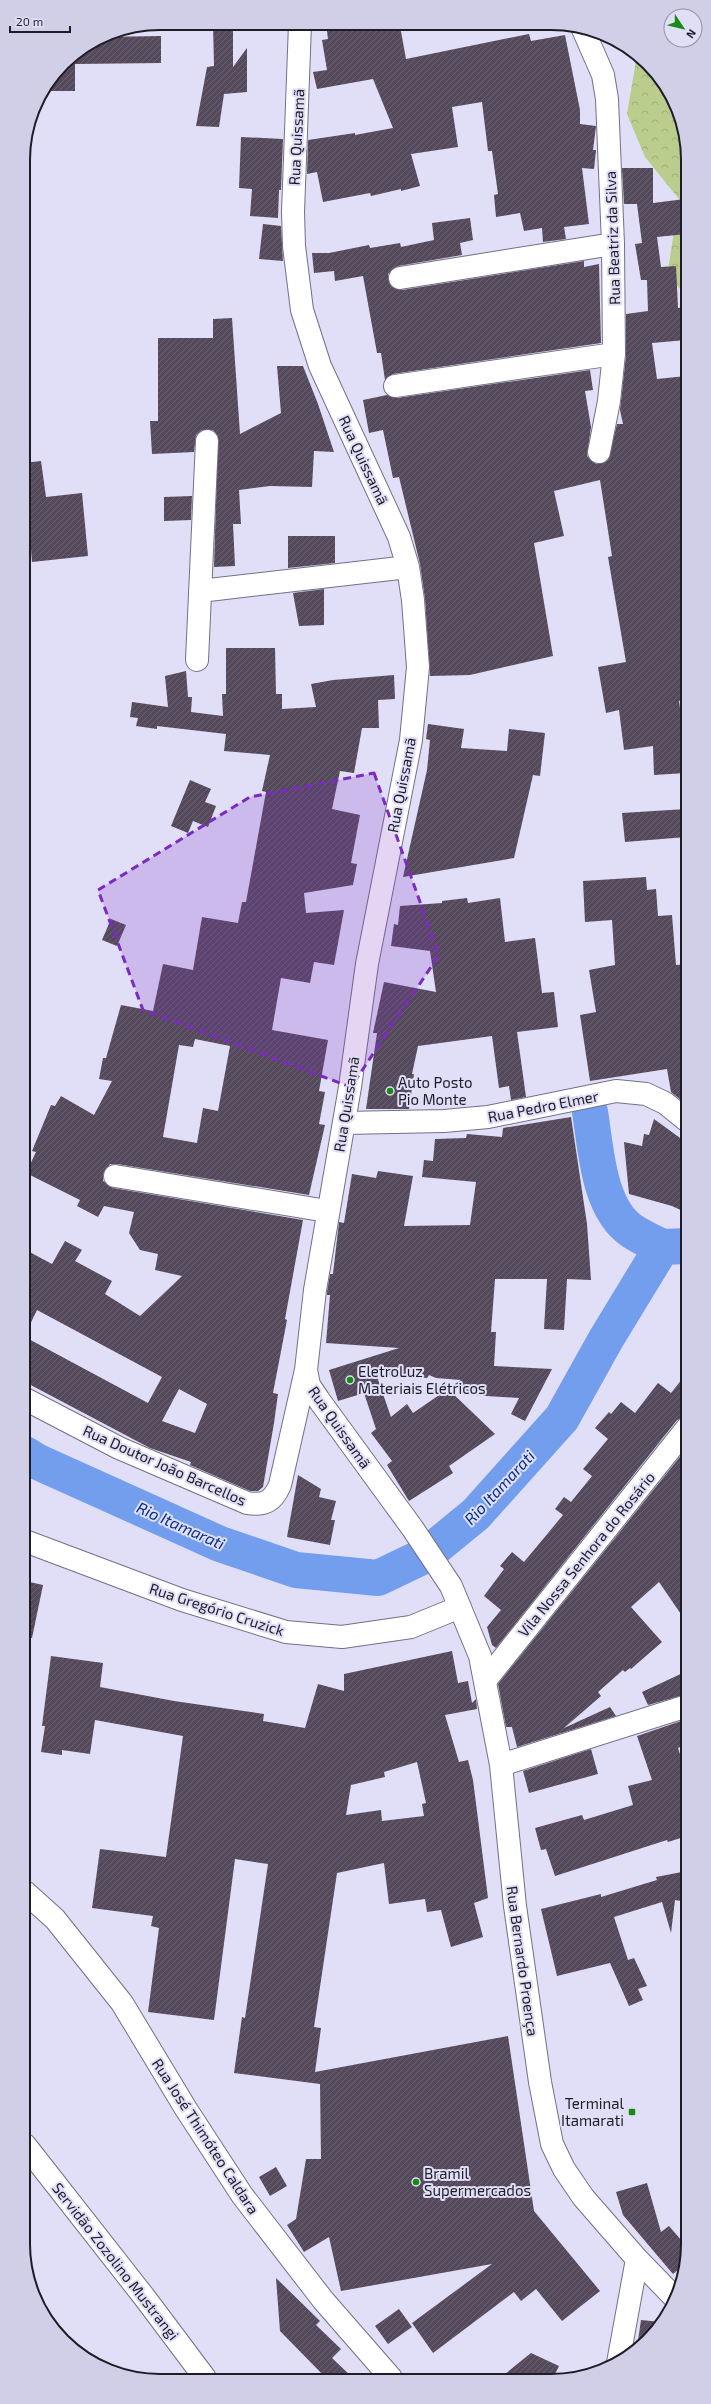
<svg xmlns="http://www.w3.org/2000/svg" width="711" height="2404" font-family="'Exo 2',sans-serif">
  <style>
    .forest { fill: url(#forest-crowns) }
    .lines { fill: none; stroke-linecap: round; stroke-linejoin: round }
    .river { stroke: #729eed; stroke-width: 36 }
    .building { fill: url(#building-hatch); fill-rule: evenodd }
    .minor-casing { stroke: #737087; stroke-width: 24 }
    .minor { stroke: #fff; stroke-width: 22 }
    .marked { fill: #7b2cbf; fill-opacity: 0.2; stroke: #7b2cbf; stroke-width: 3; stroke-dasharray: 8 5; stroke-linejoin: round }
    .poi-dot { fill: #178b12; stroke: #e1def8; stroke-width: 1.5 }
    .labels { text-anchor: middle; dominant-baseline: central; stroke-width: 4; stroke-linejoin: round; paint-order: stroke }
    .street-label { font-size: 15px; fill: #1e1d26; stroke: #e1def8 }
    .poi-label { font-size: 15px; fill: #1e1d26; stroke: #e1def8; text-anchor: start }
    .water-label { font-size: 16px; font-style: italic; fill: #003089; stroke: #e1def8 }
    .rim { fill: none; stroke: #1e1d26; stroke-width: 2 }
  </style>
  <defs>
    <pattern id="forest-crowns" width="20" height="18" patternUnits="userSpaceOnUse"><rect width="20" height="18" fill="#bbcd8d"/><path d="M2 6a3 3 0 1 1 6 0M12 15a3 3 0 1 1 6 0" fill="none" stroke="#a0b07a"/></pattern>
    <pattern id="building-hatch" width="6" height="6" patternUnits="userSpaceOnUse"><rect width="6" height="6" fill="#55495c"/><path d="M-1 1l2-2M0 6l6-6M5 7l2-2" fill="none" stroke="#6a6070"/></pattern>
  </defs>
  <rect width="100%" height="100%" fill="#e1def8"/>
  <path class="forest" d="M637,55L648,63L674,99L685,134L686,294L667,277L679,199L645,157L627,114Z"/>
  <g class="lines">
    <path class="river" d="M590,1112C596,1148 598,1208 632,1231C641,1237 652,1242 662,1247
      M25,1454L38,1462L220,1544L296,1570L378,1578L426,1555L476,1514L562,1418L606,1339L662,1247L687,1246"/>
  </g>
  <path class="building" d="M213,23H233V67L247,48V92L224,94L219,127L196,126L207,67L214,66Z
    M326,24H382L383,29L400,26L406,59L529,34L531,41L565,35L580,110V124L596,126L593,150H596L594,169L582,168L589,224L564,227L566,239L543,242L542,228L524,231L520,213L496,217L494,195L498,194L492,151H488L482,102L452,107L458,147L411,154L420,186L401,191V189L371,196L370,193L323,202L317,172L307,174L308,140L355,133V135L393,128L373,79L317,89L313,72L327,70L322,40L328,39Z
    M161,36V63L75,64V91H44L63,63L102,37Z
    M241,137L283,139L281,190H279L278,218L250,216L252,189L239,188Z
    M622,168H653V203L685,199L686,234L657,237L661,267L676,266L678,308L686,307V340L652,343L657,379L686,376V630L680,631L686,668V699L679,701L686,749V773L654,775L653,746L624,750L619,710L606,713L598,667L626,662L608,557L612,556L600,480L554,491L564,536L534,543L553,656L470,675L430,676L425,599L420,564L399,477L393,478L383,430L369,433L363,400L387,395L397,398L590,370L593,390L585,391L591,427L587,456L596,464L608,460L617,424H623L620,410L626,355V314L648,311L647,280H641L635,244L642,243L637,204H624Z
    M470,218L473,240L460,243L462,255L398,266L388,274L391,286L402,290L584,261V267L599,264L601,343L393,374L385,380L381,353H377L363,276L335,281L334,271L314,273L312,253H329L369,245L370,248L400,243L401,247L434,240L432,223Z
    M263,224L281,226L283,261L259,259Z
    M232,318L240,434L281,413L277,366H303L318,404L334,452L314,451L312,487L270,486L239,490L241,524H233L235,566L214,567L218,436L213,430H202L196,435L194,452L152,454L150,421H158V338H213V319Z
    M41,461L46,497L82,493L88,556L32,562L24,463Z
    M192,496L191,520L164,521V497Z
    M288,536H335V563L288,568Z
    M324,589V625L299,626L293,593Z
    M226,648H275L276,694H282V709L316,707L311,684L333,680L394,675L395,699L378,700L379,728H362L354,773L340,771L332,809L360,815L351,863L357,864L353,885L304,893L306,913L344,910L334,965L314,962L310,983L281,978L272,1030L328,1040L319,1091L325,1092L319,1124L325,1125L309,1195L117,1164H110L103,1174V1181L113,1188L303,1220L285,1319L287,1320L273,1393L278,1394L274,1423L263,1487L258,1491H250L190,1465L191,1462L150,1448L25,1382V1337L148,1403L162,1377L37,1310L25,1335L24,1249L52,1264L65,1241L82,1250L75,1261L112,1281L105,1294L140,1316L182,1276L155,1270L158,1254L140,1250L129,1233L134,1212L104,1206L98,1217L77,1206L80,1200L26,1173L36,1152L32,1151L51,1105L55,1106L61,1096L94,1115L112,1081L99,1079L103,1058H106L121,1005L153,1011L163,964L193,970L202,917L238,923L242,902H246L266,792L262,791L270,755L224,751L226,734L157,726V729L136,726L138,718L130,717L132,702L168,707L165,676L186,671L188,697H192L191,712L223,716L222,694H226ZM195,1039L230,1046L218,1111L203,1108L197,1143L163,1137L179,1045L193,1047ZM179,1389L207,1404L195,1433L162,1421Z
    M428,724L464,729L461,748L507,751L509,729L545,733L540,776L533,775L514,858L403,877L427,770L430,740L426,739Z
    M190,780L211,789L205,802L216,806L208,827L193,821L188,833L171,826Z
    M686,809V837L625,842L622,813Z
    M646,877L647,890L656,889L658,916L672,915L676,965L686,964V1104L671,1092L667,1069L590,1081L580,1015L596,1012L589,970L615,965L612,920L585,922L583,881Z
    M467,898L468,903L500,898L505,942L535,938L542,993L554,992L558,1027L517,1032L526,1097L511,1100L509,1086L499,1088L492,1036L418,1046L412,1074H414L409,1109H366L377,1033H373L384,982L436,992L430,951L391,946L394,924L398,925L400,906L442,903V901Z
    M111,919L126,925L117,946L102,940Z
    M571,1117L587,1224L591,1280L567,1279L564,1330L544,1329L547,1279H495L491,1332H496L494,1366L552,1369L525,1421L511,1414L519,1398L471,1395L452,1386L461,1380L436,1378L429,1375L427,1378L376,1374L391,1417L407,1404L413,1413L448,1389L495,1434L449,1466L453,1473L409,1501L387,1465L392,1461L371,1433L376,1429L364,1393L338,1401L329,1370L399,1348L326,1343L330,1295H327V1292L330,1274H333L339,1222L344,1223L352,1174L376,1178L378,1171L413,1176L404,1226L470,1225L476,1182L422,1177L424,1160L433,1161L435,1139L466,1138L467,1134L502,1137L503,1128Z
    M654,1119L687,1143V1213L672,1206L629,1194L624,1142L642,1146L644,1134L649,1135Z
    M687,1373V1416L677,1420L496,1648L492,1645L487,1627L501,1610L484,1596L504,1569L500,1566L512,1552L524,1562L563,1515L555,1509L564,1497L571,1502L592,1476L583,1469L608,1439L595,1428L609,1412L611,1414L621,1402L635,1413L658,1383L671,1393Z
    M687,1448V1623L659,1582L631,1607L662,1642L631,1669L630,1668L625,1672L623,1670L598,1692L601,1696L564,1728L610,1707L616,1716L517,1747L512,1727H506L498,1684Z
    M298,1475L321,1489L319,1497L336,1501L331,1520H335L330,1545L287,1537Z
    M25,1581L43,1585L32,1638L25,1637Z
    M452,1651L458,1683L468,1681L472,1703L476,1699L477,1709L445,1715L459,1762L468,1760L473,1780L488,1898L474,1903L483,1937L451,1947L441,1910L427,1912L425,1899L389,1904L384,1863L337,1873L314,2027L321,2028L315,2072L508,2036L534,2211L600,2291L562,2321L536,2289L521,2301L514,2292L433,2353L412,2323L492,2264L341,2291L329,2237L304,2252L287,2225L296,2219L306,2159H321L320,2084L234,2073L242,2017L245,2018L268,1864L235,1859L214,2020L148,2012L159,1928L151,1926L153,1916L92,1908L100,1849L166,1857L183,1736L95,1720L90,1754L62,1750V1755L41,1752L45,1726H42L51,1656L103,1663L100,1687L174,1701L264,1714L263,1721L305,1728L318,1684L344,1691V1674ZM417,1762L426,1803L422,1804L424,1816L382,1821L381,1810L346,1815L351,1785L385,1777L384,1772Z
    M687,1671V1694L648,1705L642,1692Z
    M687,1719V1744L678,1748L687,1776V1836L668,1842L667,1840L555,1876L546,1849L541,1850L535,1828L582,1815L584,1820L633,1805L628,1786L652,1780L637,1736Z
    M591,1749L598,1774L529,1793L523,1771Z
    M687,1871V1902L675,1900L671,1933L662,1902L614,1917L628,1960L634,1958L647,1986L638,1989L643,2000L629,2006L610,1963L557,1976L541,1909L601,1894V1897L657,1880L656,1877Z
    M276,2167L287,2186L270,2196L259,2177Z
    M647,2183L661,2232L669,2226L688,2248L685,2264L673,2274L623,2215L616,2192Z
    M276,2278L320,2321L316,2325L341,2349L332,2358L353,2378H326L280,2331Z
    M399,2309L412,2327L388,2344L375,2326Z
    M641,2320L661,2322L654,2334L637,2348Z
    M531,2353L559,2366L553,2378H500Z"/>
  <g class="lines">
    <g class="minor-casing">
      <path id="minor" d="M300,24L293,212L294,246L302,310L320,366L399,537L408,567L413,600L418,667L411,740L367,964L350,1087L315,1290L306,1370L309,1385L319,1400L413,1529L451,1586L480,1656L501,1765L515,1906L540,2082L552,2144L564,2169L583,2197L637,2259L676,2299
        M582,27L603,75L607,99L613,244L614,354L609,401L599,452
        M400,278L613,244
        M395,386L614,354
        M200,591L408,567
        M197,660L207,441
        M344,1123L444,1121L488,1117L616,1091L646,1094L665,1103L686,1120
        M115,1176L327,1211
        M25,1399L119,1448L247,1503C265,1506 273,1501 280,1485L306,1370
        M25,1541L182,1600L286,1632L342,1637L411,1627L460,1607
        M485,1681L687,1428
        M501,1765L687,1706
        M25,1892L55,1919L122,2003L186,2109L242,2195L323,2300L391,2378
        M25,2145L145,2298L205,2378
        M618,2363L637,2259"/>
    </g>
    <use href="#minor" class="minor"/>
  </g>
  <path class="marked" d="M374,773L439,955L351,1087L143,1010L98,890L250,797Z"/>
  <g class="poi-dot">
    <circle cx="390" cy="1091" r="4"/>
    <circle cx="350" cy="1380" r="4"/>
    <rect x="628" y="2108" width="8" height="8" rx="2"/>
    <circle cx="416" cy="2182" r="4"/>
  </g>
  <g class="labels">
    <g class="street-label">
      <text transform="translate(296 137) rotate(-87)">Rua Quissamã</text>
      <text transform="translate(612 238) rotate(-92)">Rua Beatriz da Silva</text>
      <text transform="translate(364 460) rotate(65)">Rua Quissamã</text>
      <text transform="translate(401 785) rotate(-79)">Rua Quissamã</text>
      <text transform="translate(346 1104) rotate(-81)">Rua Quissamã</text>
      <text transform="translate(543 1106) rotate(-11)">Rua Pedro Elmer</text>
      <text transform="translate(340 1427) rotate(55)">Rua Quissamã</text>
      <text transform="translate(165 1465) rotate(24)">Rua Doutor João Barcellos</text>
      <text transform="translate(586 1554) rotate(-51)">Vila Nossa Senhora do Rosário</text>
      <text transform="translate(217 1609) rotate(18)">Rua Gregório Cruzick</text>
      <text transform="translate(523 1961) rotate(82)">Rua Bernardo Proença</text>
      <text transform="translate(206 2136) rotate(57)">Rua José Thimóteo Caldara</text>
      <text transform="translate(116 2261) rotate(52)">Servidão Zozolino Mustrangi</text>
    </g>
    <g class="poi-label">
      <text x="398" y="1082">Auto Posto<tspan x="398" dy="17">Pio Monte</tspan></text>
      <text x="358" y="1371">EletroLuz<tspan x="358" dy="17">Materiais Elétricos</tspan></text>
      <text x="624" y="2103" text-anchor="end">Terminal<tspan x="624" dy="17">Itamarati</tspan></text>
      <text x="424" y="2173">Bramil<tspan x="424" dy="17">Supermercados</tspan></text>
    </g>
    <g class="water-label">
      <text transform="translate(499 1487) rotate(-47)">Rio Itamarati</text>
      <text transform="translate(181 1525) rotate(24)">Rio Itamarati</text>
    </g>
  </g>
  <path d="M0 0H711V2404H0ZM160 30H551A130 130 0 0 1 681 160V2244A130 130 0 0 1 551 2374H160A130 130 0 0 1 30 2244V160A130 130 0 0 1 160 30Z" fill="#d1cfe7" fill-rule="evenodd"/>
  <path class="rim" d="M160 30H551A130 130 0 0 1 681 160V2244A130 130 0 0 1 551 2374H160A130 130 0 0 1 30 2244V160A130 130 0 0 1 160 30Z"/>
  <g transform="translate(683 28) rotate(125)"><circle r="19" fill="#e1def8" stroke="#9391a4"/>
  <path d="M0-3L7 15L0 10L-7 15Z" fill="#178b12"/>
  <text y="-6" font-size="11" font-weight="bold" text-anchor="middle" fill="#1e1d26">N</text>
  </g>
  <path d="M10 26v6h60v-6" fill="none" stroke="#1e1d26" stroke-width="2"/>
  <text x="16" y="26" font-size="12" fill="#1e1d26" stroke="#e1def8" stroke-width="3" paint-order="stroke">20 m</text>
</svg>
